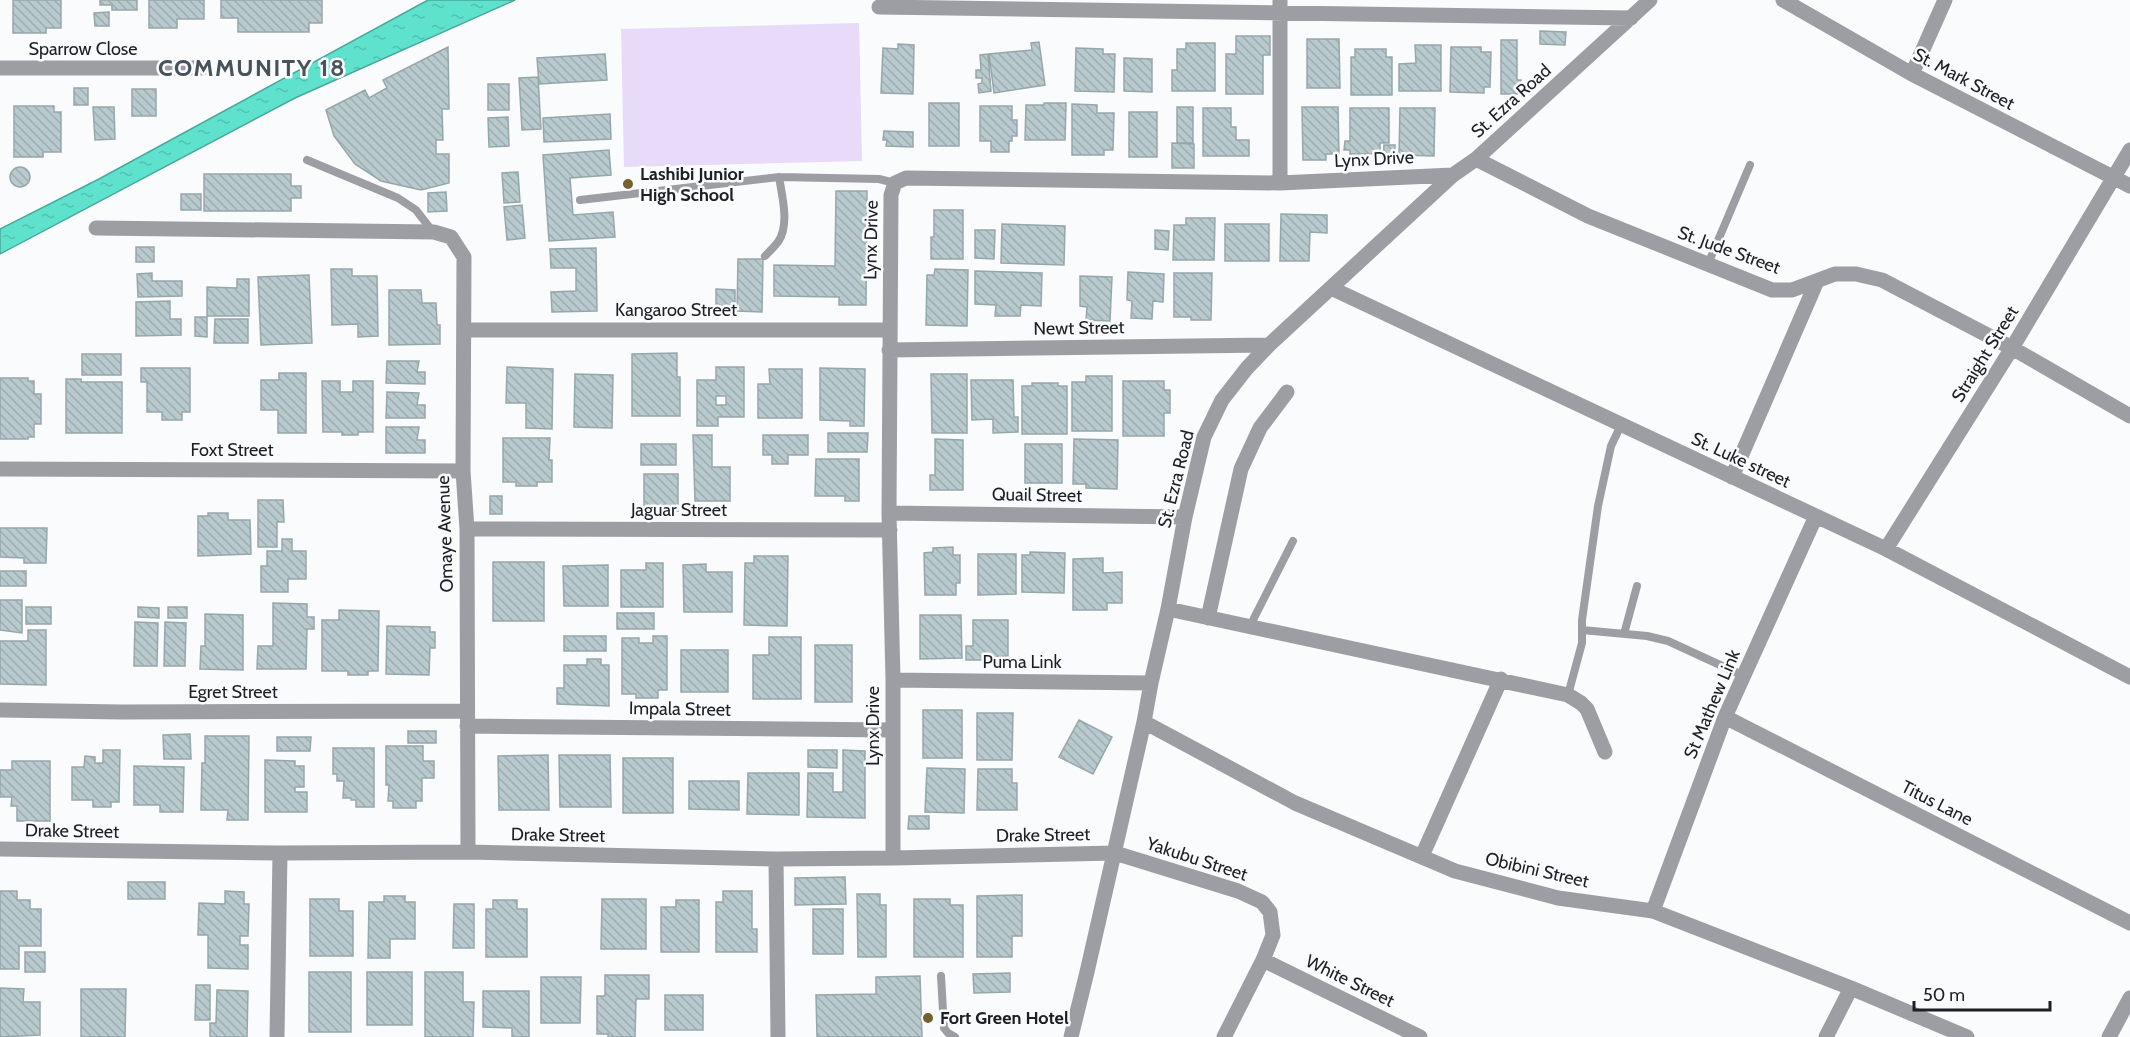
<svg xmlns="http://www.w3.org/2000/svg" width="2130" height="1037" font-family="Cabin,sans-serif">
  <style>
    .pitch { fill: #e8daf9 }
    .water { fill: url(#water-ripples); stroke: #4aa89a; stroke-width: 1.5 }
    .building { fill: url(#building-back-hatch); stroke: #96a7aa; stroke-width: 1.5; fill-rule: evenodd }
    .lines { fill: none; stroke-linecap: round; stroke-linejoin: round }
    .service { stroke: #9c9ea4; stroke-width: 8 }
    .minor { stroke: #9c9ea4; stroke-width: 15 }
    .poi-dot { fill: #746130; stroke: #f9fbfd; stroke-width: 2 }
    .labels { text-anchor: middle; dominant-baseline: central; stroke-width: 5; stroke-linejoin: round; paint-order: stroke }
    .street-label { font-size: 18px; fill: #1b2024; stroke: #f9fbfd }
    .poi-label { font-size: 18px; font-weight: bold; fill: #1b2024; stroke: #f9fbfd; text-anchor: start }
    .district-label { font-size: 24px; font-weight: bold; letter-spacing: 1.5px; fill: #47525b; stroke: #f9fbfd }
  </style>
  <defs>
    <pattern id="water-ripples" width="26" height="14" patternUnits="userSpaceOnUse" patternTransform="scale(1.5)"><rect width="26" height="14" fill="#5ee2cd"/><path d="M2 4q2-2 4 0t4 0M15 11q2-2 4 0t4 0" fill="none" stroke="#51c2b0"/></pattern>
    <pattern id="building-back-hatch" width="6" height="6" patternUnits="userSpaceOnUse" patternTransform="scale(1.5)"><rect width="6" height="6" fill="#b8cace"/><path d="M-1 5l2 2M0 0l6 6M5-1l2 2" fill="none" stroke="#9eadb1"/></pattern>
  </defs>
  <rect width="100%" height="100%" fill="#f9fbfd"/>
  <path class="pitch" d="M859,23L862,161L624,167L621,29Z"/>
  <path class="water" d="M428,0H515L295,98L0,254V229L99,179Z"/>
  <path class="building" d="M13,0H61V28H46V33H13Z
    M100,0H137V10H112V5H100Z
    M149,0H204V19H177V28H149Z
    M221,0H322V23H309V32H238V18H221Z
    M109,12V26H95L94,13Z
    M1540,31L1566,32L1565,45L1540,44Z
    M1236,36H1270V55H1263V94H1226V54H1236Z
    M1307,39H1339L1340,88H1307Z
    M1501,40H1517V80H1521V94H1501Z
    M1039,42L1045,85L994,93L989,54L1032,50L1031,43Z
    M1186,43H1215V91H1172V70H1177V49H1186Z
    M898,44L914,45L913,94L881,93L883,48L898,49Z
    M1415,45H1441V91H1399V64L1416,63Z
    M448,47L449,109H442L443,140H436V154H449V183L421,190L381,181L355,164L334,136L326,110L365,90L369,98L387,88L383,80Z
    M1451,47H1481V52H1491L1490,87H1484V93L1450,92Z
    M1076,48L1103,49V54H1115L1114,92L1075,91Z
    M1355,49H1386V57H1392V95H1351V57H1355Z
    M605,54L607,80L539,84L537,58Z
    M988,54L991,91L979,93L978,84L982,83V78H976V70H981L980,55Z
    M1124,58L1152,59V92L1124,91Z
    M538,77L541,129L522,130L519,78Z
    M488,84H509V110H488Z
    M74,88H88V105H74Z
    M132,89H156V116H132Z
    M929,103H959V146H929Z
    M1044,103H1066L1065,140H1025L1026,105H1044Z
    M1072,104L1097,105V113H1114L1113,150H1104V155H1072Z
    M14,106H54V112H61V152H43V157H14Z
    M980,106H1012V120H1017V136H1012V141H1009V152H991V141H980Z
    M93,107H114L115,139L95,140Z
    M1177,107H1193V143H1177Z
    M1302,107H1338L1339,154H1326V160H1303Z
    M1203,108H1231V127H1236V140H1249V156H1203Z
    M1350,108H1389V143H1380V154H1350V150H1344L1345,141H1350Z
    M1400,108H1435L1434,156L1399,155Z
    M1129,112H1157V157H1129Z
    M610,114L611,139L544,142L543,118Z
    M508,117L509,146L489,147L488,118Z
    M884,131L913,132V147L886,146L887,140H883Z
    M1172,143L1194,144V168H1172Z
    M1384,145H1395V161H1383Z
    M609,150L611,175L570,178L573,215L613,212L615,237L549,241L543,155Z
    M10 177a10 10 0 1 1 20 0a10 10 0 1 1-20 0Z
    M518,172L520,202L504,203L502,173Z
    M204,174H291V186H301V198H291V211H204Z
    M836,191H867L866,305H839V297L774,296V265L835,266Z
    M446,192L447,211L428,212V193Z
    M181,194H201V210H181Z
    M522,205L525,238L507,240L504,207Z
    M934,210H963V259H931V237H934Z
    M1281,214L1327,215V233L1310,232L1309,261H1280Z
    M1186,218H1215L1214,260H1173L1174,225H1186Z
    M1002,224L1065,226L1064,265L1001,263Z
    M1225,224H1269V261H1225Z
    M975,230H995L994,259L975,258Z
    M1155,230L1169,231L1168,250L1155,249Z
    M136,247H154V262H136Z
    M596,248L597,311L552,312L551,292L576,291V268H551L550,249Z
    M738,259H763L762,312L737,311Z
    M331,269H352V276H377L378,336L358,337V324L332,325Z
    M935,269L968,270L967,326L926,325L927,275H934Z
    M975,271L1042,273L1041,306L1021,305L1020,316H995L996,305L975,304Z
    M1128,272L1164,274L1163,302L1153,301L1152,319L1131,318L1132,301L1127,300Z
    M152,273V281H182V296L138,297L137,274Z
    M1174,273H1212L1211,320H1191V317H1174Z
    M309,275L312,343L261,345L258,277Z
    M1080,276L1112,277L1110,321L1086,320L1087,307L1080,306Z
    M237,279H249V316H207V287L237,288Z
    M716,289L735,290V310H716Z
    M389,290H421L422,303H436L437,325H440V344L389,345Z
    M170,301V319H181V335L136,336V302Z
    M195,317H207V337L195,336Z
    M215,319H248V343H214Z
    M677,353V377H680V416H632V354Z
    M82,354H121V375H82Z
    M387,361H419L417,372H425V384L386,383Z
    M507,367L553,369L552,429L526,428V403H506Z
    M716,367H744V417H718V426H697V380H716ZM716,396H726V405H716Z
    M141,368H190V412H182V420H162V412H147V382H141Z
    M820,368L865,369L864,426H850V421L820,420Z
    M769,369H802V418H758V384H770Z
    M279,373H306V433H278V410H261V380H279Z
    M575,374L613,375L612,428L574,427Z
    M931,374H967V433H932Z
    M1086,376H1112V431H1072V382H1086Z
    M0,378H28V381H34V394H41V424H34V437H28V439H0Z
    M66,379H81V382H122V433H66Z
    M971,380H1013L1014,417H1018V432L993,433V419L972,420Z
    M322,381H340V392H353V381H373V432H358V435H342V432H323Z
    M1123,381H1164V390H1170V413H1164V436H1123Z
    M1032,383H1058V386H1067V434H1022V386H1032Z
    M387,392L419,393L417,405H425V418H386Z
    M386,427H419L417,440H425V453H386Z
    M828,433H868L867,452H828Z
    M693,435H712V467H730V501H695Z
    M763,435H808V455H788V464H772V455H763Z
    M503,438H550L549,460H552V482H537V486H516V482H503Z
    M935,439L963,440V490H930V475H935Z
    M1074,439L1118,440L1117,489L1086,488V484H1073Z
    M641,444H676V465H641Z
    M1025,444H1062V483H1025Z
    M816,459H859V501H845V496H815Z
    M644,474H678V511H644Z
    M490,496H502V514H490Z
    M258,500H283L284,522H277V547H258Z
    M208,513H228V520H250L251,554L198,556V516H208Z
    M0,528H47L46,563H24V558L0,557Z
    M282,539H292V551H306V579H288V592H261V566H267V551H282Z
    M953,547V555H960V583H956V595H925L924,553L933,552V548Z
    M1030,552L1065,553L1064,593L1022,592V555H1030Z
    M978,554H1016V594L978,595Z
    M754,556H788L787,626L744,625L745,563H754Z
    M1103,558V573L1122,572V603H1107V610H1073V559Z
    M493,562H544V621H493Z
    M646,563H663V607H621V570H646Z
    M706,564V572H732V612H684L683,565Z
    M608,565V606H564L563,566Z
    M0,571H26V586H0Z
    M0,600H22V633L0,630Z
    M273,603L307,604V617H314V629H307L306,669H257L258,646H273Z
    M26,607H51V624H26Z
    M138,607L159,608V618L138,617Z
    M168,607H187V618H168Z
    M339,610L379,611L378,671H368V675H348V671H322V620H339Z
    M617,613H654V629H617Z
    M205,614L243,615V670L200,669L201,646H205Z
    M920,615H961L962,658L920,659Z
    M973,620H1008V656L993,657V660H966V646H973Z
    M135,622L158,623L157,666H134Z
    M165,622L186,623L185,666H164Z
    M387,626L430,627V632H435V648H430L429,675L386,674Z
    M28,630H46V685L0,684V641H28Z
    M564,636H606V651H564Z
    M653,636H667V690H658V698H636V694H622V638H639V643H653Z
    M769,637H801V699H753V655H769Z
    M815,645H852V702H815Z
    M681,650H728V692H681Z
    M587,659H601V665H609V706L557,704V688H564V665H587Z
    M923,710H962V758H923Z
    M977,713H1013L1012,760H977Z
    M1079,720L1112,737L1093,774L1059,757Z
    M408,731H436V743H408Z
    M190,734L191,759H164L163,735Z
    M205,736H249L248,820H227L228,810H201L202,763H205Z
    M277,737H311L310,751H277Z
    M386,746H423V761H434V778H422V801H416V808H393V801H388L389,785H386Z
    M333,748H374V807H356V800H351V798H343L344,781H337V774H333Z
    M103,750H120L119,802H111V807H93V800H72V767H84L85,756L95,757V763H103Z
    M808,750H837V768L808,767Z
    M843,750L865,751V818L807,817L808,773H833V792H843Z
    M548,755L549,810H499L498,756Z
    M559,755H610L611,807H560Z
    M623,758H673V813H623Z
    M265,760L295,761V766H304V787H295V792H307V812H265Z
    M12,761H50V821H17V806H11L12,797H0V770H12Z
    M134,766L184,767L183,812H160V805H134Z
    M927,768L965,769L964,813L925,812Z
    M978,769H1012V783H1017V810H977Z
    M748,773H799V815L747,814Z
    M689,781H739V810L689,809Z
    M909,816H929V829H908Z
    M845,877L846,904L795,905V878Z
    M128,882H165V899H128Z
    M0,891H17V900H30V909H41V946H19V969H0Z
    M225,891L244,892V904H249L248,936H240V945H248V969L208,968V935H198L199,903L225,904Z
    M723,891H752V929H757V952H716V902H723Z
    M857,894H880V905H886V957H858Z
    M1022,895V936H1012V957H977V896Z
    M384,896H405V902H415V939H390V958H368L369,902H384Z
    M310,899H339V911H353V956H310Z
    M602,899H646V949H601Z
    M914,899H950V905H963V957H914Z
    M493,900H517V909H527V957H486V909H493Z
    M676,900H699V952H661V907H676Z
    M454,904H474V948H453Z
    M813,909H843V954H813Z
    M25,952H45V972H25Z
    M309,972H351V1032H309Z
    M367,972H412V1025H367Z
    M425,972H463V1002H474L473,1037H425Z
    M1010,973V992L974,993L973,974Z
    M605,975H649V999H636L635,1037H608V1034H597V996H605Z
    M920,976L922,1037H817L816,995L876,994V977Z
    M541,977H581L580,1023H541Z
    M196,985H210V1020H195Z
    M0,988L24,989L23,1002H40V1035L0,1037Z
    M81,989H126L125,1037H81Z
    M217,990L248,991L247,1037H210V1023H216Z
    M483,991H529V1037H512V1028L483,1027Z
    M665,995H703V1030H665Z"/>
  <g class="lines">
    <path class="service" d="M307,160L398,198L416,210L433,232
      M580,200L779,177L879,179L895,183
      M765,256C769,252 774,247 778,242C790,225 782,196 779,177
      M1708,264L1750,165
      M1250,626L1293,541
      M1582,630L1647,636L1668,641L1744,676
      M1624,634L1637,586
      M1568,695L1582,643V620L1598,506L1611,446L1621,425
      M941,976L944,1028L948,1033L955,1037"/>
    <path class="minor" d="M1783,0L1912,74L2130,186
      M879,7L1631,18
      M0,68H202
      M1912,74L1945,0
      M1476,159L1588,216L1772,290H1792L1835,274H1856L1882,280L2012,348L2130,416
      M1280,183V0
      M96,228L434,232L451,237L464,257L463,471L467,529L468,852
      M1331,288L1886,549L2130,677
      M464,330H889
      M889,350L1269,345
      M0,469L463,471
      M1732,477L1817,281
      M889,513L1185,517
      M467,529L890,530
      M1886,549L2012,348L2130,150
      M1168,609L1568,695L1581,703L1587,709L1605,752
      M1208,618L1241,469L1260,428L1287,392
      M893,680L1151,683
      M0,710L121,712L467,711
      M1725,717L2130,923
      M1144,722L1295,803L1455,871L1558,898L1653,911L1851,988L1967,1037
      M467,726L893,730
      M0,849L280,853L468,852L776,859L893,858L1115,853L1238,891L1262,902L1270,912L1273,935L1263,960L1224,1037
      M1422,856L1501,679
      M893,858V680L889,513L891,195L895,183L906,178L1280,183L1453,175
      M776,859L778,1037
      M1653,911L1725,717L1816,516
      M1263,960L1420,1037
      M277,1037L280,853
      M1071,1037L1087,972L1144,722L1151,683L1168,609L1185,517L1204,437L1222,400L1247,368L1269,345L1453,175L1476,159L1650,0
      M1826,1037L1851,988
      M2109,1037L2130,998"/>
  </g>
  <g class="poi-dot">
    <circle cx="628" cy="184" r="6"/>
    <circle cx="928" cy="1018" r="6"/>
  </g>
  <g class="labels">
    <g class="street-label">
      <text x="83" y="49">Sparrow Close</text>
      <text transform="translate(1964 79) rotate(28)">St. Mark Street</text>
      <text transform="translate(1511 101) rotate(-42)">St. Ezra Road</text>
      <text transform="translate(1374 159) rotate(-3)">Lynx Drive</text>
      <text transform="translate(871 240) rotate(-89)">Lynx Drive</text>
      <text transform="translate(1729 250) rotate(20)">St. Jude Street</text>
      <text x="676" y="310">Kangaroo Street</text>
      <text transform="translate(1079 328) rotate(-1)">Newt Street</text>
      <text transform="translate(1985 354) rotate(-58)">Straight Street</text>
      <text x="232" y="450">Foxt Street</text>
      <text transform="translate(1741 460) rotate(25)">St. Luke street</text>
      <text transform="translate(1176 479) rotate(-76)">St. Ezra Road</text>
      <text transform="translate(1037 495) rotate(1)">Quail Street</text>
      <text x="679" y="510">Jaguar Street</text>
      <text transform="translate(445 534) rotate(-92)">Omaye Avenue</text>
      <text x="1022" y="662">Puma Link</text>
      <text x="233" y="692">Egret Street</text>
      <text transform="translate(1712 704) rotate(-67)">St Mathew Link</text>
      <text transform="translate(680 709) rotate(1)">Impala Street</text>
      <text transform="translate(873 726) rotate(-90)">Lynx Drive</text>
      <text transform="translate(1937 803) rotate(27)">Titus Lane</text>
      <text transform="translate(72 831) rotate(1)">Drake Street</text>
      <text transform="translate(558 835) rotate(1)">Drake Street</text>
      <text transform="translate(1043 835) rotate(-1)">Drake Street</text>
      <text transform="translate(1197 859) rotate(18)">Yakubu Street</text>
      <text transform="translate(1537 870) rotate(13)">Obibini Street</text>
      <text transform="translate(1350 981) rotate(26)">White Street</text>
    </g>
    <g class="poi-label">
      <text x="640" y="174">Lashibi Junior<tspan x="640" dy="21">High School</tspan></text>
      <text x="940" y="1018">Fort Green Hotel</text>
    </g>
    <g class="district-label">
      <text x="252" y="67">COMMUNITY 18</text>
    </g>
  </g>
  <path d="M1914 1001v9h136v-9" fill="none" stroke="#1b2024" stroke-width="3"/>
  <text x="1923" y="1001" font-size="18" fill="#1b2024" stroke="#f9fbfd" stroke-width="4.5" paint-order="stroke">50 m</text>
</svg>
